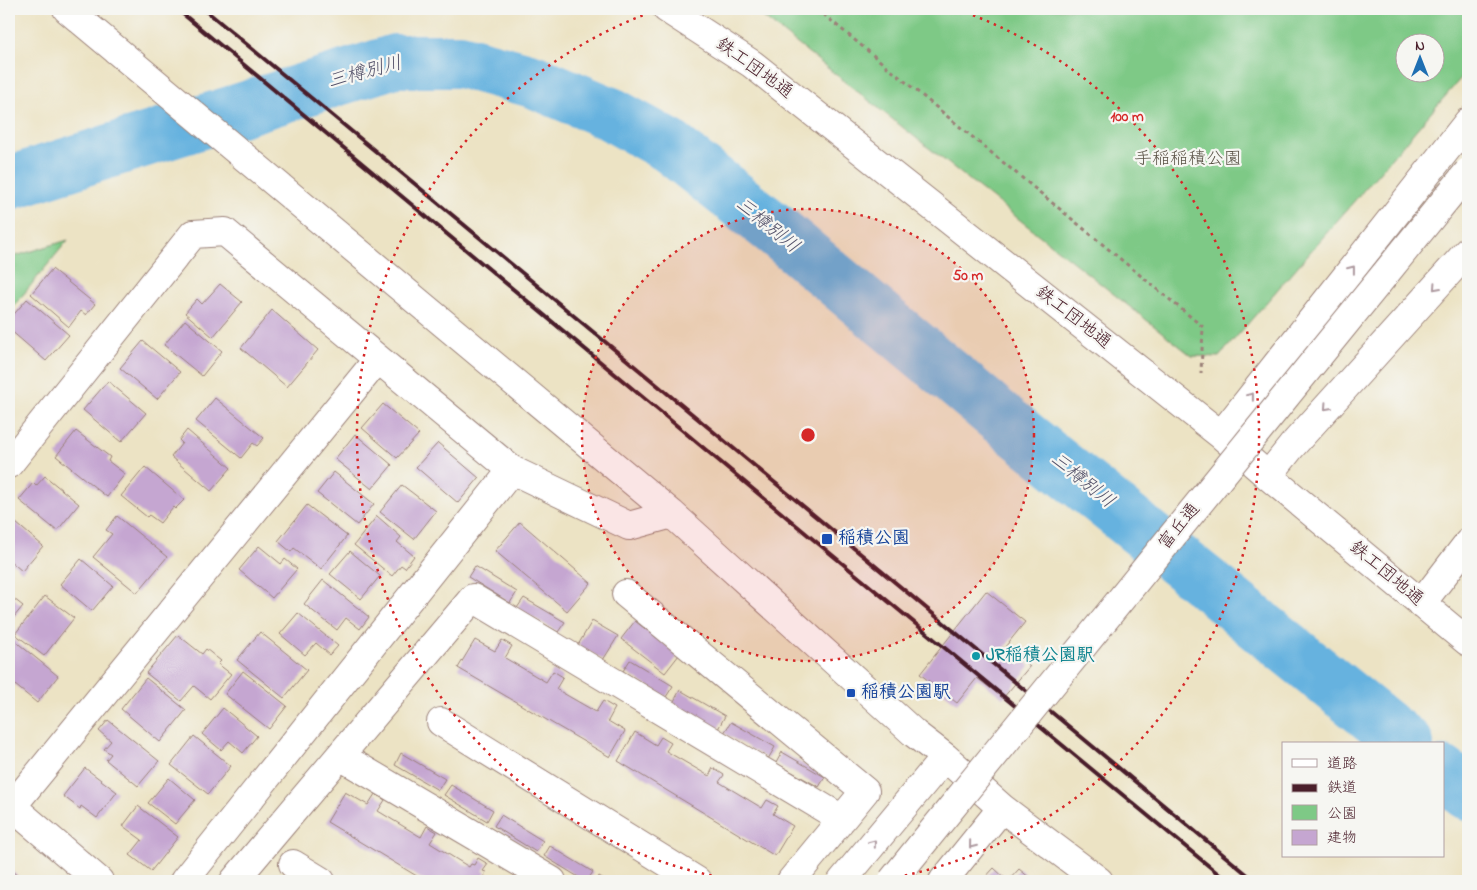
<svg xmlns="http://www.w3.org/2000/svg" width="1477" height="890" font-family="'Indie Flower','Klee One',sans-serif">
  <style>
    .green { fill: #7ec986; stroke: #647458; fill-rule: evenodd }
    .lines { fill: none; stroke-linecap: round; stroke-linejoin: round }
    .river { stroke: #66b2df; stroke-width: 54 }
    .building { fill: #c5a6d1 }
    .minor-casing { stroke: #9b8178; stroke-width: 30 }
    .path { stroke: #9b8178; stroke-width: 3; stroke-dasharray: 4 4; stroke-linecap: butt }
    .minor { stroke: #fff; stroke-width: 28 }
    .rail { stroke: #4a1f2b; stroke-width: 4 }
    .minor-bridge-casing { stroke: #9b8178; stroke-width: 30; stroke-linecap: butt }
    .minor-bridge { stroke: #fff; stroke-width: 28 }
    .oneway { stroke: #ae9aa0 }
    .ring { fill: none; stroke: #d62828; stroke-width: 2.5; stroke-dasharray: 2.5 5 }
    .transit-dot { fill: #1a4fb4; stroke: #f6f6f2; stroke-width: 2 }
    .culture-dot { fill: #0f9aa8; stroke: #f6f6f2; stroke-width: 2 }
    .labels { text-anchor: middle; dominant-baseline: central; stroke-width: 4.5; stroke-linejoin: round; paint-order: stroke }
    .street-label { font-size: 18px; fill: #4a1f2b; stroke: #f6f6f2 }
    .park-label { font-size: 18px; fill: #5a5246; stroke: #f6f6f2 }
    .transit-label { font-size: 18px; font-weight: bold; fill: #164399; stroke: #f6f6f2; text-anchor: start }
    .culture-label { font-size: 18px; font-weight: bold; fill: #0d838f; stroke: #f6f6f2; text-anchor: start }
    .water-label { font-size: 19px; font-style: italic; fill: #54526a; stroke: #f6f6f2 }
    .centre { fill: #d62828; stroke: #f6f6f2; stroke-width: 2.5 }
    .ring-label { font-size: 15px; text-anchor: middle; font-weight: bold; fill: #d62828; stroke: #f6f6f2; stroke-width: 4.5; stroke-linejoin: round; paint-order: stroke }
  </style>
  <rect width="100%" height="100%" fill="#f6f6f2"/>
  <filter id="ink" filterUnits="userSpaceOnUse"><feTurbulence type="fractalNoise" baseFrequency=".02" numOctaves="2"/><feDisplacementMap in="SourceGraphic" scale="10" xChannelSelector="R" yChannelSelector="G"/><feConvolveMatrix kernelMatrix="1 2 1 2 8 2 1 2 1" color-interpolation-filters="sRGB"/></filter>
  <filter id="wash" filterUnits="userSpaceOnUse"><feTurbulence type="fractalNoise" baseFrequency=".0096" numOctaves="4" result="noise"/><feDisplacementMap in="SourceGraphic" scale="20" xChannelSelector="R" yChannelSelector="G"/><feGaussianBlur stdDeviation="1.12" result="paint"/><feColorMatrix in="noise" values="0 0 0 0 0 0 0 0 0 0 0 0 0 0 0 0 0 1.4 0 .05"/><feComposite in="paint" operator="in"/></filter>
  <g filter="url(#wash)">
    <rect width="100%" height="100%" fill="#ece3c4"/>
    <path class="green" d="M753,9H1468V70L1219,357L1192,356ZM1434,42V72H1404V42Z
      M68,240L9,312V258Z"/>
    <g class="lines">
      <path class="river" d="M9,183L395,61H460L533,81L611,114L669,146L778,232L997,415L1407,744
        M1443,773L1468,793"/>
    </g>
    <g id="blocks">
      <path class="building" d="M52,269L95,304L86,315L81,311L69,327L31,294Z
        M220,284L242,302L213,337L185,313L197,299L202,304Z
        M27,299L69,335L46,361L9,329V320Z
        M272,310L318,350L287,387L241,348Z
        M185,320L222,351L202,376L164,345Z
        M143,341L180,372L157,399L120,368Z
        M108,381L146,413L121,442L83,410Z
        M215,398L264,438L257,446L253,443L241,458L196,421Z
        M383,404L419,434L397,458L362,428Z
        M187,430L231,468L211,491L171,457L182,443L179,440Z
        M76,431L110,457L108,461L125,474L107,497L56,456Z
        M355,434L392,465L372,489L335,459Z
        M438,443L479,478L458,503L416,467Z
        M145,467L184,500L175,509L173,507L160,523L149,515L147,517L121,496Z
        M334,472L374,504L357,525L317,493Z
        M45,476L79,504L57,531L19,500L33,483L36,486Z
        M402,485L436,511L414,539L380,512Z
        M307,505L347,536L321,569L294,548L291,552L278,541Z
        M117,516L167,557L137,593L93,557L112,534L106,530Z
        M377,516L401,537L397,542L414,556L405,568L401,565L392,576L354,545Z
        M9,517L43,546L22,571L9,560Z
        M520,522L591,583L567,611L495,551Z
        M259,546L281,564L285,559L297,569L272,598L239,570Z
        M350,551L380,576L361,599L330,574Z
        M81,559L113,586L92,611L60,584Z
        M475,566L517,592L510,603L468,577Z
        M323,580L369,617L360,629L346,618L337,630L304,604Z
        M986,591L1025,622L1005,647L1030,666L1003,698L977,678L957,703L920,674Z
        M9,595L23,606L9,623Z
        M45,596L74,618L44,656L15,634Z
        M524,598L565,622L558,632L517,608Z
        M298,613L338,646L330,655L316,643L305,655L280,634Z
        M592,621L618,636L603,660L578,645Z
        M635,621L679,655L665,673L621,639Z
        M260,632L307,670L284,698L237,660Z
        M178,635L202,654L206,649L221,661L218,664L231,674L210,699L194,686L181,701L146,673Z
        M9,636L58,676L37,703L9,680Z
        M475,640L495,651L502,640L512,646L505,658L546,682L553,671L563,677L556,689L596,712L603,701L615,708L608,721L625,731L610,757L458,668Z
        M630,660L673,686L666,697L623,671Z
        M243,671L287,706L269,729L225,694Z
        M146,678L186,710L160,742L121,709Z
        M680,690L725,716L718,729L673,703Z
        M223,708L257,736L243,753L229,741L221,750L202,734Z
        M108,720L159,761L138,786L106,760L111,754L104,749L111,741L99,731Z
        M731,722L775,747L768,759L724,733Z
        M635,732L656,745L661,737L671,743L666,751L709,776L713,768L724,775L719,782L762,808L767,800L778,806L773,814L793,826L775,856L618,761Z
        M194,736L231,766L208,794L171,765Z
        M782,752L825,777L819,787L776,763Z
        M401,753L445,779L438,790L395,765Z
        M85,768L117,792L97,818L81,806L80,809L63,796Z
        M169,778L195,800L175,824L148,803Z
        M451,785L493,810L487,821L444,795Z
        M345,792L368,805L375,794L385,800L378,811L421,837L427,826L437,832L430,843L469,867L471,864L474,865L478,858L488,864L483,871L486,872L484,876L493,881H425L327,822Z
        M138,806L178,837L151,871L130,855L142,840L123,826Z
        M501,815L543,841L536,852L494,826Z
        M550,846L593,872L587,881H585L544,856Z
        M9,868L23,881H9Z
        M994,868L1008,881H982Z
        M1019,869L1030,878L1026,881H1008Z
        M599,876L607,881H596Z"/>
    </g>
  </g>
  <g filter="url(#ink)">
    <use href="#blocks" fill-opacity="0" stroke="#9b8178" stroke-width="1"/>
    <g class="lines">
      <g class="minor-casing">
        <path id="minor" d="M67,9L672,514L915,734L945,757L1002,808L1099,881
          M667,9L752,64L1221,435L1268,476L1468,642
          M1221,435L1468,122
          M9,464L193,234L225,232L512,470L629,526L672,514
          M1268,476L1292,446L1468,251
          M626,594L865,791L791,881
          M1421,604L1468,543
          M441,722L697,881
          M340,756L552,881
          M9,804L99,881
          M9,810L378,359
          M293,864L321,881
          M184,881L512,470
          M234,881L473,598L842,819
          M842,881L945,757
          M943,881L1002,808"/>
      </g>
      <path class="path" d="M817,9L1203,327L1201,373"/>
      <use href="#minor" class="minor"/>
      <path class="rail" d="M177,9L814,540L1227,881
        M204,9L1255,881"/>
      <g class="minor-bridge-casing">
        <path id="minor-bridge" d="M892,881L1468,172"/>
      </g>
      <use href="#minor-bridge" class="minor-bridge"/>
    </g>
    <defs><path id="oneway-chevron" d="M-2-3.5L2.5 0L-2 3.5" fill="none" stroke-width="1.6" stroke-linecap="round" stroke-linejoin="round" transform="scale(1.25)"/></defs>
    <g class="oneway">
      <use href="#oneway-chevron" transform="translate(1352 269) rotate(-52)"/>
      <use href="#oneway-chevron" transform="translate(1436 287) rotate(132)"/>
      <use href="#oneway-chevron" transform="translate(1251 396) rotate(-52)"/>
      <use href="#oneway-chevron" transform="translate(1327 407) rotate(132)"/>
      <use href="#oneway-chevron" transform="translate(873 843) rotate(-51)"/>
      <use href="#oneway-chevron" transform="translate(972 845) rotate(129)"/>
    </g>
  </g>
  <circle cx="808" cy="435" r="226" fill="#d62828" fill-opacity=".12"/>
  <g class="ring">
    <circle cx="808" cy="435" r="226"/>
    <path d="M741 881A451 451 0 0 1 657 10M959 10A451 451 0 0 1 875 881"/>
  </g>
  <g class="transit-dot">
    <rect x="821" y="533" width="12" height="12" rx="2.5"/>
    <rect x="846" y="688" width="10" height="10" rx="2.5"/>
  </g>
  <circle class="culture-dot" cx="976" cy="656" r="5"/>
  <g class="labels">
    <g class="street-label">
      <text transform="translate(754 69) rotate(36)">鉄工団地通</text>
      <text transform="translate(1073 318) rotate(38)">鉄工団地通</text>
      <text transform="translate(1180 527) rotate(-51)">富丘通</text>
      <text transform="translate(1386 574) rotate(40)">鉄工団地通</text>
    </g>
    <g class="park-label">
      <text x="1188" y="160">手稲稲積公園</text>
    </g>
    <g class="transit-label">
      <text x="838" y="539">稲積公園</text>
      <text x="861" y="693">稲積公園駅</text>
    </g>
    <g class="culture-label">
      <text x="986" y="656">JR稲積公園駅</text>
    </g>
    <g class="water-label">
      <text transform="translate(365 73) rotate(-15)">三樽別川</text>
      <text transform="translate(767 226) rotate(39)">三樽別川</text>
      <text transform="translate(1082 481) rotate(39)">三樽別川</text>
    </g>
  </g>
  <circle cx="808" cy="435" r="8" class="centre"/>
  <g class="ring-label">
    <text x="1127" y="121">100 m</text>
    <text x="968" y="280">50 m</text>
  </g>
  <rect width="1477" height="890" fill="none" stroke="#f6f6f2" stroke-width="30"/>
  <rect x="1282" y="742" width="162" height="115" fill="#f6f6f2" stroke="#b1a0a2"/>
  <rect x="1292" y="759" width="25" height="8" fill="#ffffff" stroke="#b1a0a2"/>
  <text x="1327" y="768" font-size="15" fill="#4a1f2b">道路</text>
  <rect x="1292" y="784" width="25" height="8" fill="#4a1f2b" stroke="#b1a0a2"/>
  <text x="1327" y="792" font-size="15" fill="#4a1f2b">鉄道</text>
  <rect x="1292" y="805" width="25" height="15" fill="#7ec986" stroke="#b1a0a2"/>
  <text x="1327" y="818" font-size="15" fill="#4a1f2b">公園</text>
  <rect x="1292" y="830" width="25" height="15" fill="#c5a6d1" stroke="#b1a0a2"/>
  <text x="1327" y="842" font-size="15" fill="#4a1f2b">建物</text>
  <g transform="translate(1420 58)"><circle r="24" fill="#f6f6f2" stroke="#b1a0a2"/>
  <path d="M0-4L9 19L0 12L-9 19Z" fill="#1f6fb2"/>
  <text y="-8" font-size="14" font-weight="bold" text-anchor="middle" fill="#4a1f2b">N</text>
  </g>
</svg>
